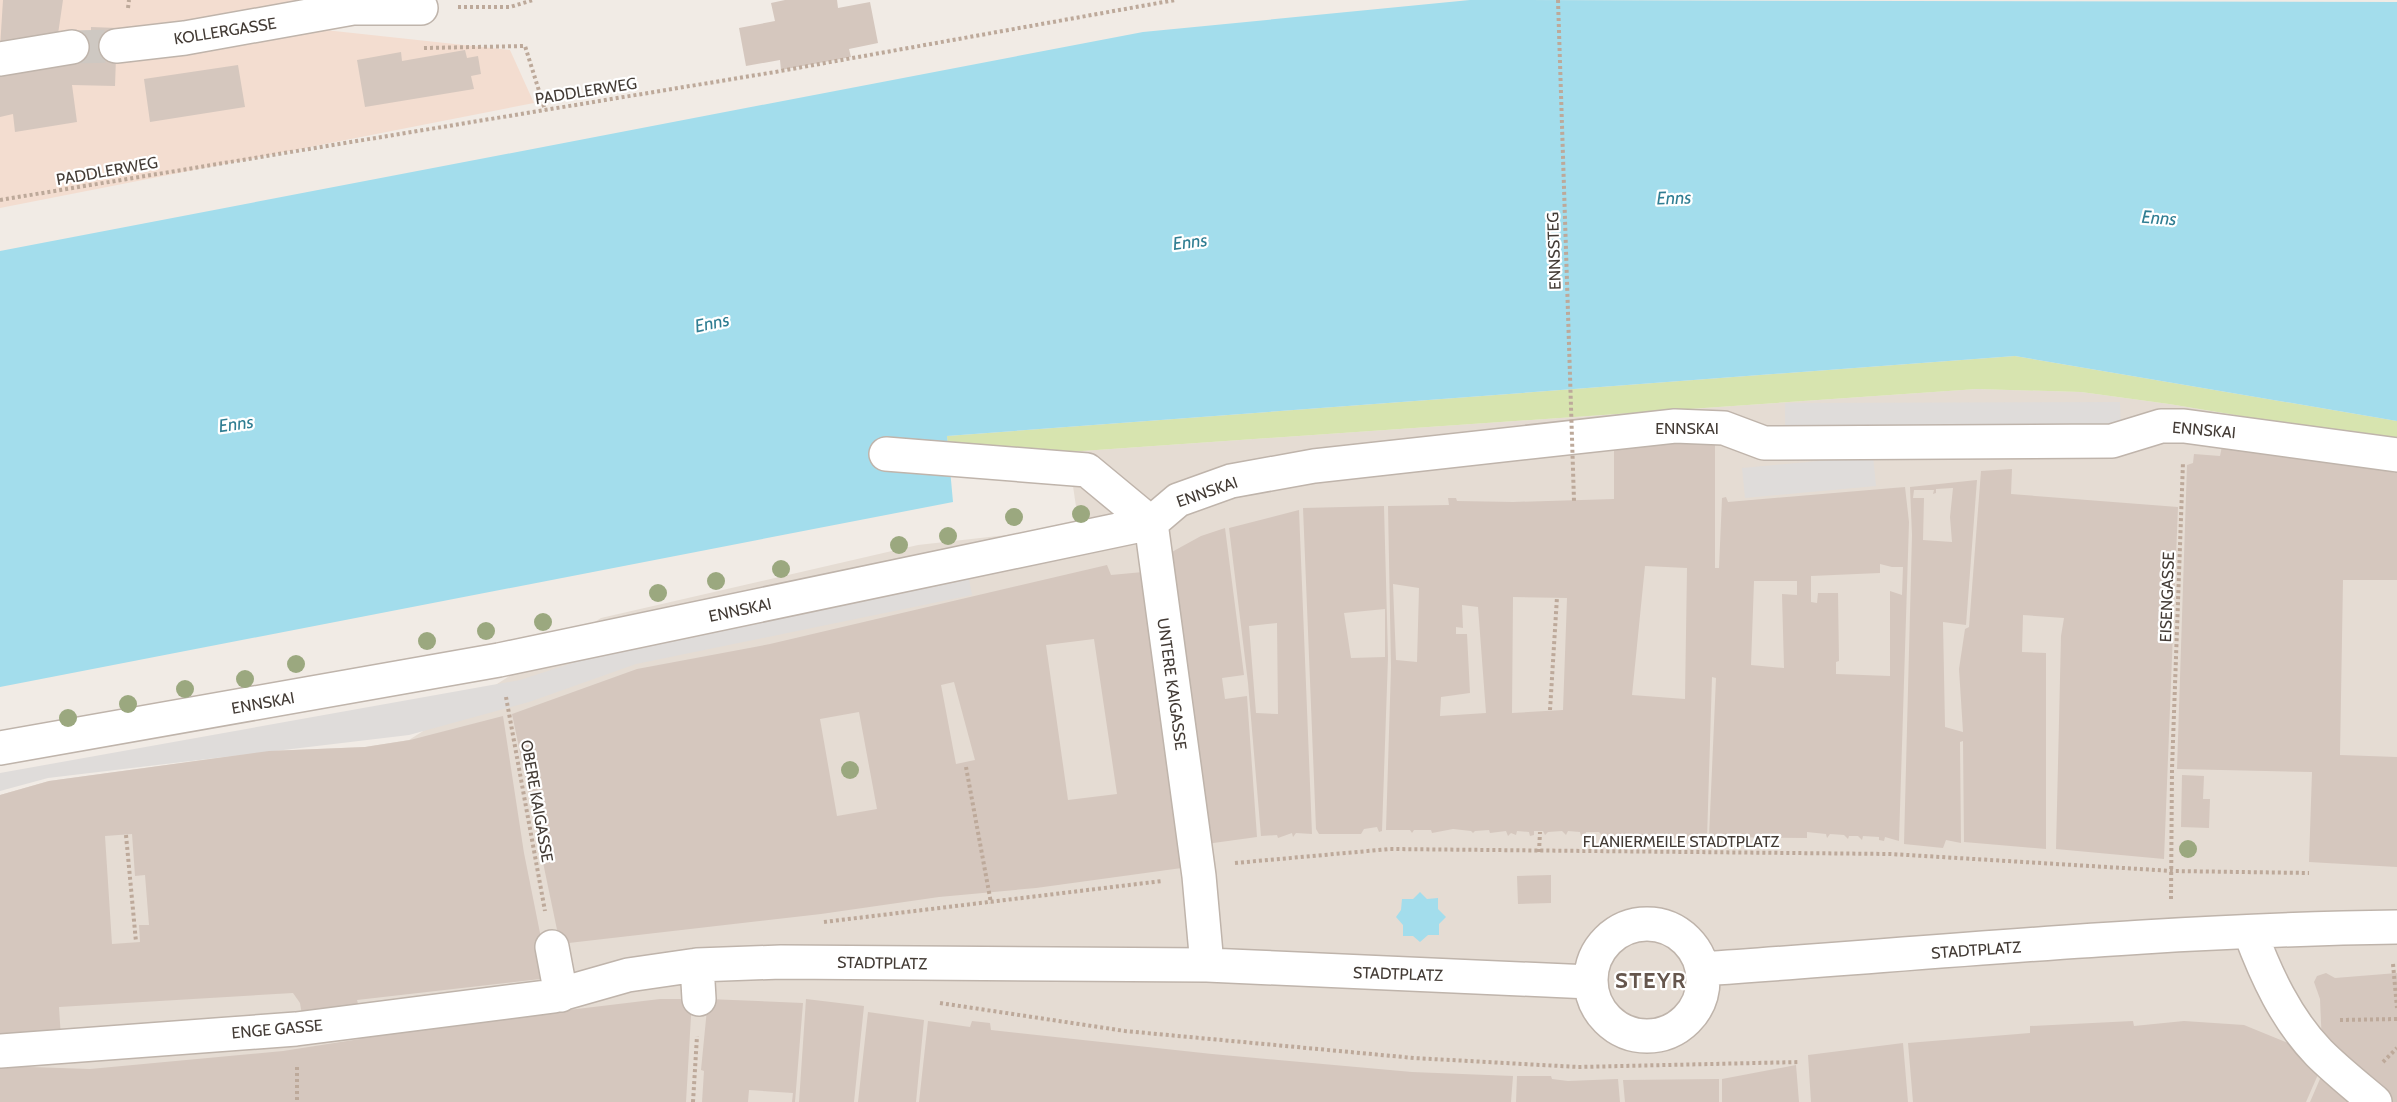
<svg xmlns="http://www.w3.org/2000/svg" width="2397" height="1102" font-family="Cabin,sans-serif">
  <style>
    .residential { fill: #e5dcd3 }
    .commercial { fill: #f3ddd0 }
    .green { fill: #d7e4af }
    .parking { fill: #dfdcda }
    .water { fill: #a3ddec }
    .building { fill: #d5c7be; fill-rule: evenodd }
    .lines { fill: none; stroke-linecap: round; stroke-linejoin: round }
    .minor-tunnel { stroke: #cec8c2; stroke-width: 33; stroke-dasharray: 33 16; stroke-linecap: butt }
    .minor-casing { stroke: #bfb4ab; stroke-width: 36 }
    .path { stroke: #bda99a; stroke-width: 4; stroke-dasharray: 3 3; stroke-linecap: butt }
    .minor { stroke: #fff; stroke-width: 33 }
    .path-bridge { stroke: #bda99a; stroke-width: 4; stroke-dasharray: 3 3; stroke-linecap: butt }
    .tree { fill: #9ba87f }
    .labels { text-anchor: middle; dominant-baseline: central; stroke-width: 4.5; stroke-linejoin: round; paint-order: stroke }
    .street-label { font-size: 16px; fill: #433b35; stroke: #fff }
    .water-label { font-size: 18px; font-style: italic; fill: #2f7d92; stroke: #fff }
    .district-label { font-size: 22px; font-weight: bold; letter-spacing: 1.5px; fill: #65564d; stroke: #fff }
  </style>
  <rect width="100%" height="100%" fill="#f1ebe5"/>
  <path class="residential" d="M1977,389L2081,392L2169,404L2397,442V1102H0V795L49,781L269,751L365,747L409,740L601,618L918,545L1079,527L1068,452Z"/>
  <path class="commercial" d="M0,0H325V30L510,50L534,103L0,208Z"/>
  <path class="green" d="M2015,356L2397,421V442L2169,404L2081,392L1977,389L1068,452L948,451L947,436Z"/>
  <path class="parking" d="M2120,402L2121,431L1785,432V403Z
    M1873,456L1876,486L1745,498L1742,468Z
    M967,568L972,595L636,664L529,702L409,735L48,778L0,791V773L520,680L631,644Z"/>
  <path class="water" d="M1470,0L2397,2V421L2015,356L947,436L953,502L0,687V251L1143,32Z
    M1420,892L1427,899L1438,898V909L1446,917L1439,924V935H1428L1420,942L1413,936H1403V925L1396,917L1401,910L1402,899H1413Z"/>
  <path class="building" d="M3,0H63L57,41L0,48Z
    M785,0H837L838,8L870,2L878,43L849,49L851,57L781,70L780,60L746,66L739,28L775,21L771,3Z
    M91,27L117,28L115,86L72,85L77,122L15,132L13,114L0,117V72L73,35L91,36Z
    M465,50L467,58L478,56L481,74L471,76L474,89L365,107L357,60L401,52L402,61Z
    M238,65L245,107L150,122L144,79Z
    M1614,439H1715V568H1719L1722,498L1726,497L1728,502L1905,487L1909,522L1899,841L1885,837L1884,841L1879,840V837L1863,836L1862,840L1858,836H1849L1848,839L1844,835L1830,834L1827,838L1826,834L1807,832V838L1709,837L1716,678L1712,677L1707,839L1603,837L1599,832H1586L1585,836H1581L1580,832L1568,831L1566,835L1562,831L1548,832L1545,835L1543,831H1534V835L1530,836L1529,832L1517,831L1516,835L1511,833L1508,836L1506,831L1490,833L1489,830L1475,831L1473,833L1471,831L1453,829L1432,833L1431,830H1414L1412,833L1410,830H1386L1391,667L1388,506L1449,505L1448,498H1456L1457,501L1513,502L1614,499ZM1880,564L1892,567H1903L1902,595L1890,591V676L1836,674V662L1839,661L1838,593H1818L1817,603L1811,602V576L1880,573ZM1645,566L1687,568L1685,699L1632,695ZM1754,581H1797V595L1782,594L1784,668L1751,665ZM1393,584L1419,588L1417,662L1396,660ZM1513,597L1567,598L1563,710L1512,713ZM1462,605L1478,607L1486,713L1440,716L1441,697L1470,693L1467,634H1456V627L1463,628Z
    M2222,446L2321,459L2397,473V580H2343L2340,755L2397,757V867L2309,862L2312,772L2177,769L2187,465L2193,463L2194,454L2220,456Z
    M2012,469L2011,494L2178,507L2164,859L2056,849L2061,636L2064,618L2023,615L2022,652L2046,653V849L1964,842L1963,741L1960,742L1961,843L1946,840L1943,848L1904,844L1912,535L1910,487L1977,480L1966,625L1943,622L1945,727L1963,732L1959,669L1965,629L1969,627L1981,471ZM1953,488L1950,517L1952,542L1923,540L1924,498H1913L1914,490H1934L1933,494L1936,493V489Z
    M1384,506L1388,657L1382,831L1379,832L1377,827L1364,829L1361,834H1319L1316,829L1303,508ZM1385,609V657L1351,658L1344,613Z
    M1299,510L1312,834L1296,833L1293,837L1292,833L1278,838L1277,835L1261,836L1248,683L1229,528ZM1277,623L1278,714L1256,713L1249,626Z
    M1225,528L1244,675L1222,678L1225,699L1247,696L1257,837L1206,844L1170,553L1201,536Z
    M1107,565L1111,575L1143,572L1189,867L1036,888L939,897L821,914L560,944L512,714L637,669L770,644ZM1094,639L1117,794L1068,800L1046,645ZM954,682L975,760L956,764L941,685ZM859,712L877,809L837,816L820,719Z
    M503,716L524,853L549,978L357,1000L359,1007L302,1015L300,1003L293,993L59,1007L61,1038H0V795L49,781L269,751L365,747L410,740ZM132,834L135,876L145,875L149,925H139L140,942L112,944L105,836Z
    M2182,775L2204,776L2203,799H2210L2209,828L2181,827Z
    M1551,875V903L1518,904L1517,876Z
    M2326,973L2335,978L2397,973V1102H2389L2322,1045L2320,999L2314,982L2317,976Z
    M660,999H692L686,1102H0V1066L90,1069L283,1051L360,1039L361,1035Z
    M708,999L803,1003L795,1102H792L793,1093L749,1090L748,1102H702L704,1071L701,1070Z
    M806,999L864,1006L854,1102H799Z
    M868,1012L924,1020L916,1102H858Z
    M928,1021L970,1027L972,1021L990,1023L991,1030L1212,1054L1412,1072L1513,1076L1511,1102H919Z
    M2133,1021L2134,1026L2184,1021L2244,1025L2288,1043L2320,1070L2306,1102H1913L1908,1043L2030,1033V1026Z
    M1903,1043L1908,1102H1811L1808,1055Z
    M1796,1065L1799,1102H1722V1079Z
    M2323,1072L2353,1102H2310Z
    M1517,1076H1551L1552,1079L1568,1081L1618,1079L1620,1102H1516Z
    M1719,1079V1102H1625L1623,1080Z"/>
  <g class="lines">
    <path class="minor-tunnel" d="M72,47L116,46"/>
    <g class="minor-casing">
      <path id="minor" d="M116,46L185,38L353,8H421
        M0,59L72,47
        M886,454L1087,470L1151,523
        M1151,523L1199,876L1207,965
        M0,748L499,660L1151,523L1178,500L1231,481L1314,466L1675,426L1724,428L1764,443L2112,441L2161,426H2184L2397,455
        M1591 980a56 56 0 1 1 112 0a56 56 0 1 1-112 0Z
        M2250,932C2266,975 2286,1019 2319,1053C2336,1070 2356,1086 2375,1102
        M552,947L561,995
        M697,965L699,999
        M1703,969C1934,953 2165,930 2397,927
        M0,1051L296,1029L554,996L628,975L697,965L781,962L1207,965L1590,982"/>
    </g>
    <path class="path" d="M458,7H510L533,0
      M128,8L129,0
      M424,48L525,46L545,110
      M0,200L775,72L1175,0
      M506,697L545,911
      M1550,710L1557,597
      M966,767L991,903
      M126,835L136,942
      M1539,852L1540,832
      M1235,863L1390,849L1891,854L2173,871L2309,873
      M2171,899L2172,769L2183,462
      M824,922L1162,881
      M2393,964L2397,1008
      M940,1003L1125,1031L1414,1058L1578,1067L1800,1062
      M2340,1020L2397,1019
      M2383,1062L2397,1048
      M297,1067V1102
      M693,1102L697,1036"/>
    <use href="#minor" class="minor"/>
    <path class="path-bridge" d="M1558,0L1574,501"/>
  </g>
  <g class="tree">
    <circle cx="1081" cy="514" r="9"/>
    <circle cx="1014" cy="517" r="9"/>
    <circle cx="948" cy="536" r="9"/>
    <circle cx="899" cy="545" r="9"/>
    <circle cx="781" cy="569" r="9"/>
    <circle cx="716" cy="581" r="9"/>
    <circle cx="658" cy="593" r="9"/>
    <circle cx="543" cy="622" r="9"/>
    <circle cx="486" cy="631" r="9"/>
    <circle cx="427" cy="641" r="9"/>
    <circle cx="296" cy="664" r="9"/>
    <circle cx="245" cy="679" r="9"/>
    <circle cx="185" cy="689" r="9"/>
    <circle cx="128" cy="704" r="9"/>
    <circle cx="68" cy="718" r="9"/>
    <circle cx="850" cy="770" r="9"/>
    <circle cx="2188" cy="849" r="9"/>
  </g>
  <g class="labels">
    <g class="street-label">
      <text transform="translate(225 31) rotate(-9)">KOLLERGASSE</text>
      <text transform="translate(586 91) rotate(-9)">PADDLERWEG</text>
      <text transform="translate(107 171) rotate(-10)">PADDLERWEG</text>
      <text transform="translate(1554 251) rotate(-92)">ENNSSTEG</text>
      <text x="1687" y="428">ENNSKAI</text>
      <text transform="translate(2204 430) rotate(5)">ENNSKAI</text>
      <text transform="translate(1207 492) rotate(-19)">ENNSKAI</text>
      <text transform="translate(2167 597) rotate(-88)">EISENGASSE</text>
      <text transform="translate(740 610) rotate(-12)">ENNSKAI</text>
      <text transform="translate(1172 684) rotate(82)">UNTERE KAIGASSE</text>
      <text transform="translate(263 703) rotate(-10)">ENNSKAI</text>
      <text transform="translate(537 801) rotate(80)">OBERE KAIGASSE</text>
      <text x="1681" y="841">FLANIERMEILE STADTPLATZ</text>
      <text transform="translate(1976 950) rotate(-4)">STADTPLATZ</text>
      <text transform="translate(882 963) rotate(1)">STADTPLATZ</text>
      <text transform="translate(1398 974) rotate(2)">STADTPLATZ</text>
      <text transform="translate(277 1029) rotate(-5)">ENGE GASSE</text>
    </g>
    <g class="water-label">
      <text transform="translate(1674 198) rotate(-2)">Enns</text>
      <text transform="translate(2159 218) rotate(4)">Enns</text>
      <text transform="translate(1190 242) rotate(-7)">Enns</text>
      <text transform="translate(712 323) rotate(-12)">Enns</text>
      <text transform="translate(236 424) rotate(-8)">Enns</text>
    </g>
    <g class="district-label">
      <text x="1651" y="980">STEYR</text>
    </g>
  </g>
</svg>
